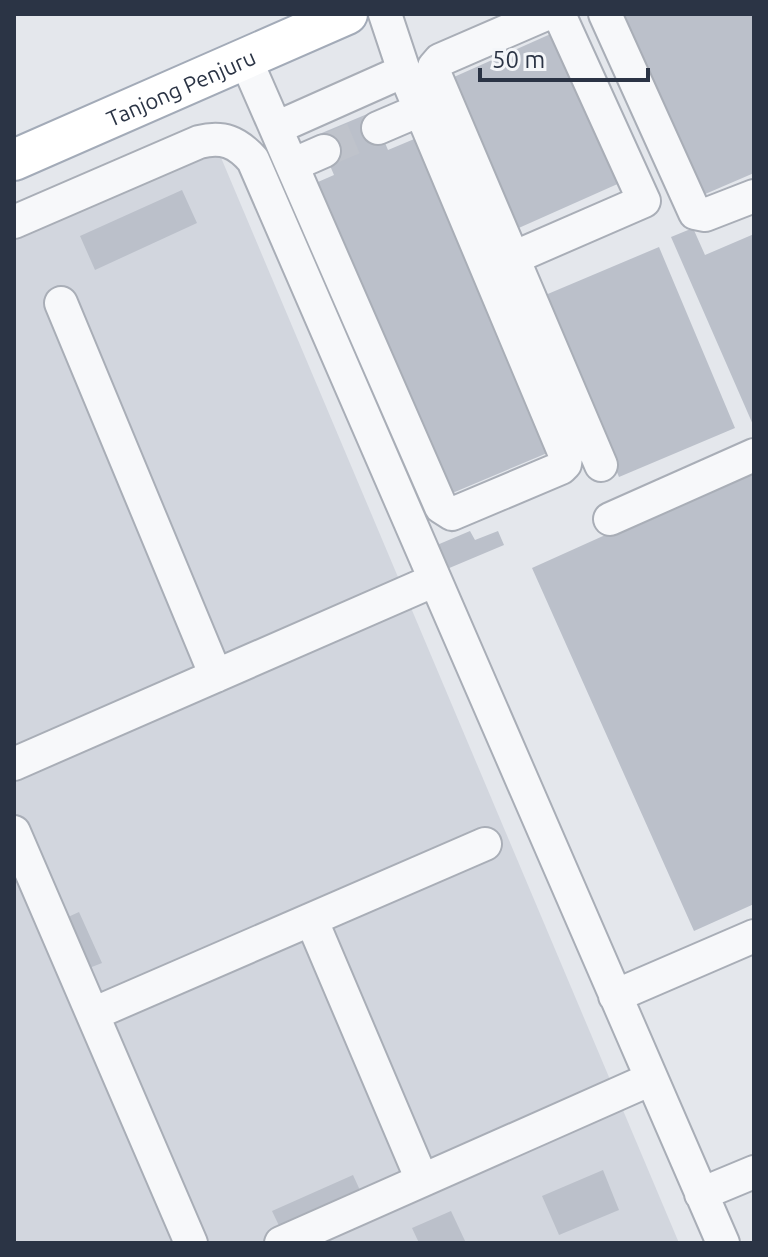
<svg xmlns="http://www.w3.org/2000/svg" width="768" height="1257" font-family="Ubuntu,sans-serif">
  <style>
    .built { fill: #d2d6de }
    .building { fill: #bbc0ca }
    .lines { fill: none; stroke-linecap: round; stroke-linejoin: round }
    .minor-tunnel { stroke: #bfc3cb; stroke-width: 32; stroke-dasharray: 32 16; stroke-linecap: butt }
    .minor-casing { stroke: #a9aeb7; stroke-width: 36 }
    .major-casing { stroke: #a3abb8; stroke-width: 44 }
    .minor { stroke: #f7f8fa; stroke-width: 32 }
    .major { stroke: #fff; stroke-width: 40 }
    .labels { text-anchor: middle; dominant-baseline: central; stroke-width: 7; stroke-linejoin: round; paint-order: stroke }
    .street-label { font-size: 22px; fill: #2b3445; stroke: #f4f6f9 }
  </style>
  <rect width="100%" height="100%" fill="#e4e7ec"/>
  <path class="built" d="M214,141L679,1243H14V227Z"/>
  <path class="building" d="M610,14H754V173L696,198Z
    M555,32L622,182L512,231L445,81Z
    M372,112L388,150L419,137L552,451L443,497L311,185L334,175L317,135Z
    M182,190L197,223L95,270L80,236Z
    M693,228L705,255L754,234V427L671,237Z
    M659,247L735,428L619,477L543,296Z
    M754,468V904L694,931L532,568Z
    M470,531L475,540L498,531L504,545L447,569L437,545Z
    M79,912L102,963L79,972L57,922Z
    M603,1170L619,1210L559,1235L542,1196Z
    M353,1175L364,1199L283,1234L272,1211Z
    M451,1211L466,1243H419L412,1228Z"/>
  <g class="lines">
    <path class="minor-tunnel" d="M324,151L378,128"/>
    <g class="minor-casing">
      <path id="minor" d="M546,14L440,60L434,67V72L601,465
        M605,14L695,213L705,215L754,196
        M245,58L441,507L452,514L561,468L565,464L566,457L404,71L385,14
        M276,128L404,71
        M378,128L420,110
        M292,165L324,151
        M14,222L199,142C223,136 237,142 253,160L723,1243
        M513,258L644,201L559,14
        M61,303L216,676
        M610,519L754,455
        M14,764L435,580
        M14,832L191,1243
        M312,921L422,1180
        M615,996L754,936
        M93,1014L485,844
        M701,1194L754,1172
        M281,1243L651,1079"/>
    </g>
    <g class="major-casing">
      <g id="major">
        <path id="s1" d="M14,160L347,14"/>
      </g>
    </g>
    <use href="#minor" class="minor"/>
    <use href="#major" class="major"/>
  </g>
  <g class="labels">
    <g class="street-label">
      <text stroke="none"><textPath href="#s1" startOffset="182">Tanjong Penjuru</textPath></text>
    </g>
  </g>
  <rect width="768" height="1257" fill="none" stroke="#2b3445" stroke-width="32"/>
  <path d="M480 68v12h168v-12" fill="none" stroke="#2b3445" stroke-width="4"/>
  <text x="492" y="68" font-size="24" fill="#2b3445" stroke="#f4f6f9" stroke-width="6" paint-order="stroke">50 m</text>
</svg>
